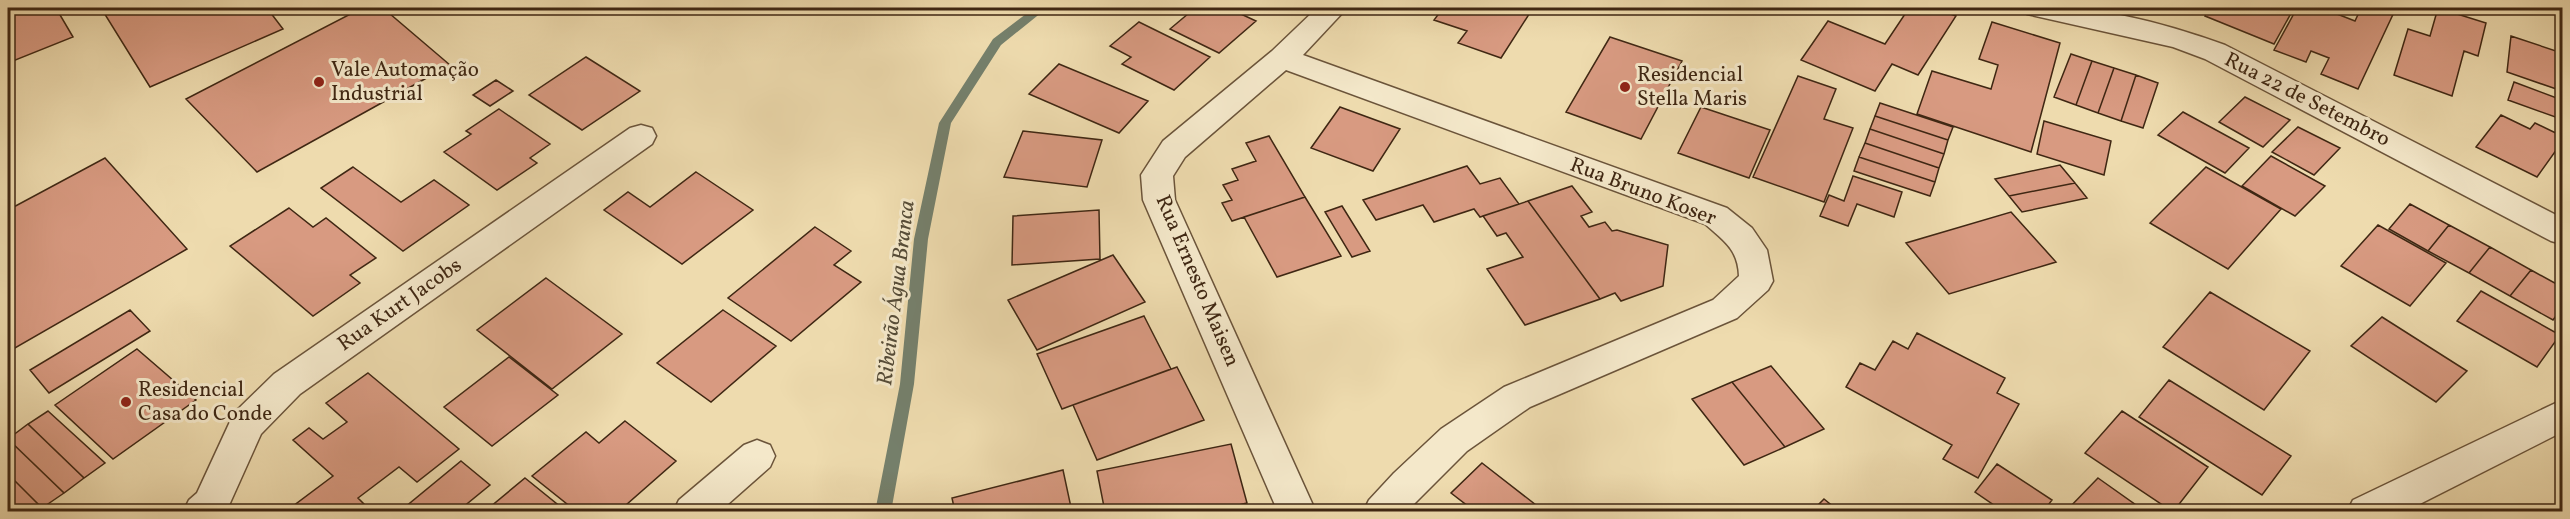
<svg xmlns="http://www.w3.org/2000/svg" width="2570" height="519" font-family="Vollkorn,serif">
  <style>
    .lines { fill: none; stroke-linecap: round; stroke-linejoin: round }
    .stream { fill: #75806c; fill-rule: evenodd }
    .building { fill: #d89a81; stroke: #3f2713; stroke-width: 1.5 }
    .minor-casing { stroke: #6b543a; stroke-width: 3 }
    .tertiary-casing { stroke: #6b543a; stroke-width: 3 }
    .minor { fill: #f4e8ca; fill-rule: evenodd }
    .tertiary { fill: #f4e8ca; fill-rule: evenodd }
    .poi-dot { fill: #8f2418; stroke: #f4e8ca; stroke-width: 2 }
    .labels { text-anchor: middle; dominant-baseline: central; stroke-width: 6; stroke-linejoin: round; paint-order: stroke }
    .poi-label { font-size: 21px; fill: #3f2713; stroke: #f4e8ca; text-anchor: start }
    .street-label { font-size: 21px; fill: #3f2713; stroke: #f4e8ca }
    .water-label { font-size: 22px; font-style: italic; fill: #564c38; stroke: #f4e8ca }
  </style>
  <rect width="100%" height="100%" fill="#eedbae"/>
  <filter id="stains"><feTurbulence type="fractalNoise" baseFrequency=".00333" numOctaves="4"/><feColorMatrix values="0 0 0 0 .2 0 0 0 0 .09 0 0 0 0 .02 0 0 0 .5 -.17"/></filter>
  <radialGradient id="worn" r=".72"><stop offset=".6" stop-color="#630" stop-opacity="0"/><stop offset="1" stop-color="#630" stop-opacity=".3"/></radialGradient>
  <g class="lines">
    <path class="stream" d="M1034,8H1047L1001,45L951,123L928,239L914,384L891,512H875L900,384L914,239L939,123L993,39Z"/>
  </g>
  <path class="building" d="M8,8H56L73,37L8,63Z
    M101,8H267L283,29L150,87Z
    M362,8H383L450,65L257,172L186,99Z
    M1195,8H1228L1256,21L1219,53L1170,29Z
    M1443,8H1533L1501,58L1458,43L1467,31L1434,20Z
    M1909,8H1934L1956,16L1918,75L1892,64L1875,91L1801,60L1828,21L1885,44Z
    M2209,8H2294L2274,44L2205,16Z
    M2297,8H2334L2332,12L2355,21L2361,8H2396L2358,89L2321,74L2329,58L2311,51L2306,62L2274,50Z
    M2438,8L2486,23L2478,56L2464,51L2452,96L2394,75L2408,29L2430,36Z
    M1139,22L1210,57L1174,90L1122,64L1131,57L1110,46Z
    M1992,22L2060,43L2031,152L1917,114L1932,71L1991,89L1998,65L1979,59Z
    M2511,36L2562,53V91L2507,72Z
    M1610,37L1682,61L1641,139L1566,112Z
    M2071,54L2092,61L2076,105L2054,97Z
    M586,57L640,91L582,130L529,95Z
    M2092,61L2114,68L2098,113L2076,105Z
    M1059,64L1148,101L1119,133L1029,94Z
    M2114,68L2136,75L2121,121L2098,113Z
    M2136,75L2158,83L2143,128L2121,121Z
    M1798,76L1836,89L1824,119L1853,128L1824,202L1753,177Z
    M496,80L513,91L490,106L473,95Z
    M2514,82L2562,100L2561,119L2508,100Z
    M2245,97L2290,120L2263,147L2219,122Z
    M1880,103L1953,127L1948,140L1875,116Z
    M1340,107L1400,129L1373,171L1311,148Z
    M1701,107L1770,130L1749,178L1678,153Z
    M499,109L550,144L530,158L537,163L497,190L444,152L471,134L466,131Z
    M2183,112L2249,148L2225,173L2158,135Z
    M2501,115L2530,129L2535,123L2562,136V142L2537,177L2476,147Z
    M1875,116L1948,140L1944,154L1870,129Z
    M2044,121L2111,141L2104,175L2037,154Z
    M2298,127L2340,148L2314,175L2272,152Z
    M1870,129L1944,154L1939,168L1865,143Z
    M1023,131L1102,140L1087,187L1004,177Z
    M1269,136L1305,197L1232,221L1222,203L1232,200L1223,185L1238,180L1232,169L1256,161L1246,143Z
    M1865,143L1939,168L1935,182L1859,157Z
    M2271,156L2325,186L2295,216L2242,186Z
    M1859,157L1935,182L1930,196L1854,171Z
    M105,158L187,249L8,352V210Z
    M2060,165L2075,183L2009,196L1995,179Z
    M1467,166L1480,184L1500,178L1519,204L1480,217L1474,209L1434,222L1423,205L1376,220L1363,200Z
    M353,167L401,202L434,180L469,205L403,251L321,188Z
    M2206,167L2281,209L2228,269L2150,223Z
    M696,172L753,210L682,264L604,210L628,192L650,207Z
    M1853,176L1902,192L1894,217L1857,204L1848,226L1820,216L1829,195L1844,201Z
    M2075,183L2087,198L2022,212L2009,196Z
    M1572,186L1592,212L1581,216L1589,227L1605,222L1612,231L1617,230L1668,245L1663,286L1621,301L1615,293L1600,299L1528,201Z
    M1305,197L1341,256L1277,277L1244,217Z
    M1528,201L1600,299L1525,325L1487,269L1523,257L1506,233L1497,236L1483,216Z
    M2410,204L2449,225L2428,251L2389,229Z
    M1342,206L1370,251L1352,257L1325,212Z
    M289,208L313,227L326,218L376,258L350,275L360,283L313,316L230,246Z
    M1099,210L1100,259L1012,265L1013,216Z
    M2011,212L2056,262L1949,294L1906,243Z
    M2378,225L2446,263L2410,306L2341,266Z
    M2449,225L2490,247L2469,273L2428,251Z
    M815,227L851,251L834,265L861,282L791,341L728,298Z
    M2490,247L2531,270L2510,296L2469,273Z
    M1113,255L1145,302L1037,350L1008,300Z
    M2531,270L2562,287V308L2553,320L2510,296Z
    M546,278L622,334L552,389L477,330Z
    M2481,291L2560,335L2537,367L2457,321Z
    M2210,292L2310,351L2264,410L2163,347Z
    M130,310L150,331L49,393L30,370Z
    M723,310L776,346L711,402L657,363Z
    M1144,316L1171,369L1062,409L1037,354Z
    M2382,317L2467,371L2436,402L2351,346Z
    M1917,333L2005,378L1997,393L2019,404L1978,478L1943,459L1952,445L1846,387L1860,363L1875,370L1893,341L1908,349Z
    M137,349L196,400L113,459L55,405Z
    M509,357L558,395L492,446L444,407Z
    M1771,366L1824,429L1785,447L1732,382Z
    M1177,367L1204,420L1097,460L1073,405Z
    M368,373L459,449L417,482L399,467L358,498L372,512H285L333,476L293,440L309,428L323,439L347,422L326,403Z
    M2169,380L2291,456L2262,495L2139,417Z
    M1732,382L1785,447L1744,465L1692,399Z
    M48,411L105,463L84,478L28,424Z
    M2122,411L2208,467L2173,512L2085,453Z
    M625,421L676,461L618,512H577L532,476L586,432L599,443Z
    M28,424L84,478L64,493L8,439Z
    M8,439L64,493L42,508L8,474Z
    M1231,444L1247,503L1209,512H1105L1097,471Z
    M461,461L490,485L457,512H399Z
    M1482,463L1545,512H1465L1469,507L1451,493Z
    M1997,464L2052,500L2043,512H2004L1975,492Z
    M1063,470L1072,512H955L952,498Z
    M8,474L42,508L37,512H10L8,509Z
    M525,478L567,512H484Z
    M2098,478L2146,512H2071L2068,509Z
    M1824,499L1840,512H1811Z"/>
  <g class="lines">
    <g class="minor-casing">
      <path id="minor" d="M1317,8H1347L1303,55L1727,208L1752,228L1767,250L1773,281L1768,290L1737,318L1530,407L1467,451L1406,512H1363L1369,500L1394,473L1441,429L1504,387L1713,300L1739,276C1738,249 1724,241 1705,224L1286,70L1185,157L1173,176L1175,200L1316,512H1278L1143,200L1141,175L1163,141L1272,51Z
        M2023,8C2085,1 2167,24 2225,45L2562,218V244L2551,241L2205,59L2173,47L2027,14Z
        M641,125L652,128L656,136L652,144L300,394L261,434L226,512H183L189,500L197,493L234,413L274,374L630,128Z
        M757,440L770,445L775,456L770,467L719,512H673L679,500L744,445Z"/>
    </g>
    <g class="tertiary-casing">
      <path id="tertiary" d="M2562,400V432L2404,512H2347L2353,500Z"/>
    </g>
    <use href="#minor" class="minor"/>
    <use href="#tertiary" class="tertiary"/>
  </g>
  <g class="poi-dot">
    <circle cx="319" cy="82" r="6"/>
    <circle cx="1625" cy="87" r="6"/>
    <circle cx="126" cy="402" r="6"/>
  </g>
  <g class="labels">
    <g class="poi-label">
      <text x="331" y="70">Vale Automação<tspan x="331" dy="24">Industrial</tspan></text>
      <text x="1637" y="75">Residencial<tspan x="1637" dy="24">Stella Maris</tspan></text>
      <text x="138" y="390">Residencial<tspan x="138" dy="24">Casa do Conde</tspan></text>
    </g>
    <g class="street-label">
      <text transform="translate(2307 100) rotate(27)">Rua 22 de Setembro</text>
      <text transform="translate(1643 192) rotate(21)">Rua Bruno Koser</text>
      <text transform="translate(1197 281) rotate(67)">Rua Ernesto Maisen</text>
      <text transform="translate(400 305) rotate(-35)">Rua Kurt Jacobs</text>
    </g>
    <g class="water-label">
      <text transform="translate(897 293) rotate(-83)">Ribeirão Água Branca</text>
    </g>
  </g>
  <rect width="2570" height="519" fill="none" stroke="#eedbae" stroke-width="30"/>
  <rect x="9" y="9" width="2552" height="501" fill="none" stroke="#3f2713" stroke-width="3"/>
  <rect x="15" y="15" width="2540" height="489" fill="none" stroke="#3f2713" stroke-width="1.5"/>
  <rect width="100%" height="100%" filter="url(#stains)"/>
  <rect width="100%" height="100%" fill="url(#worn)"/>
</svg>
